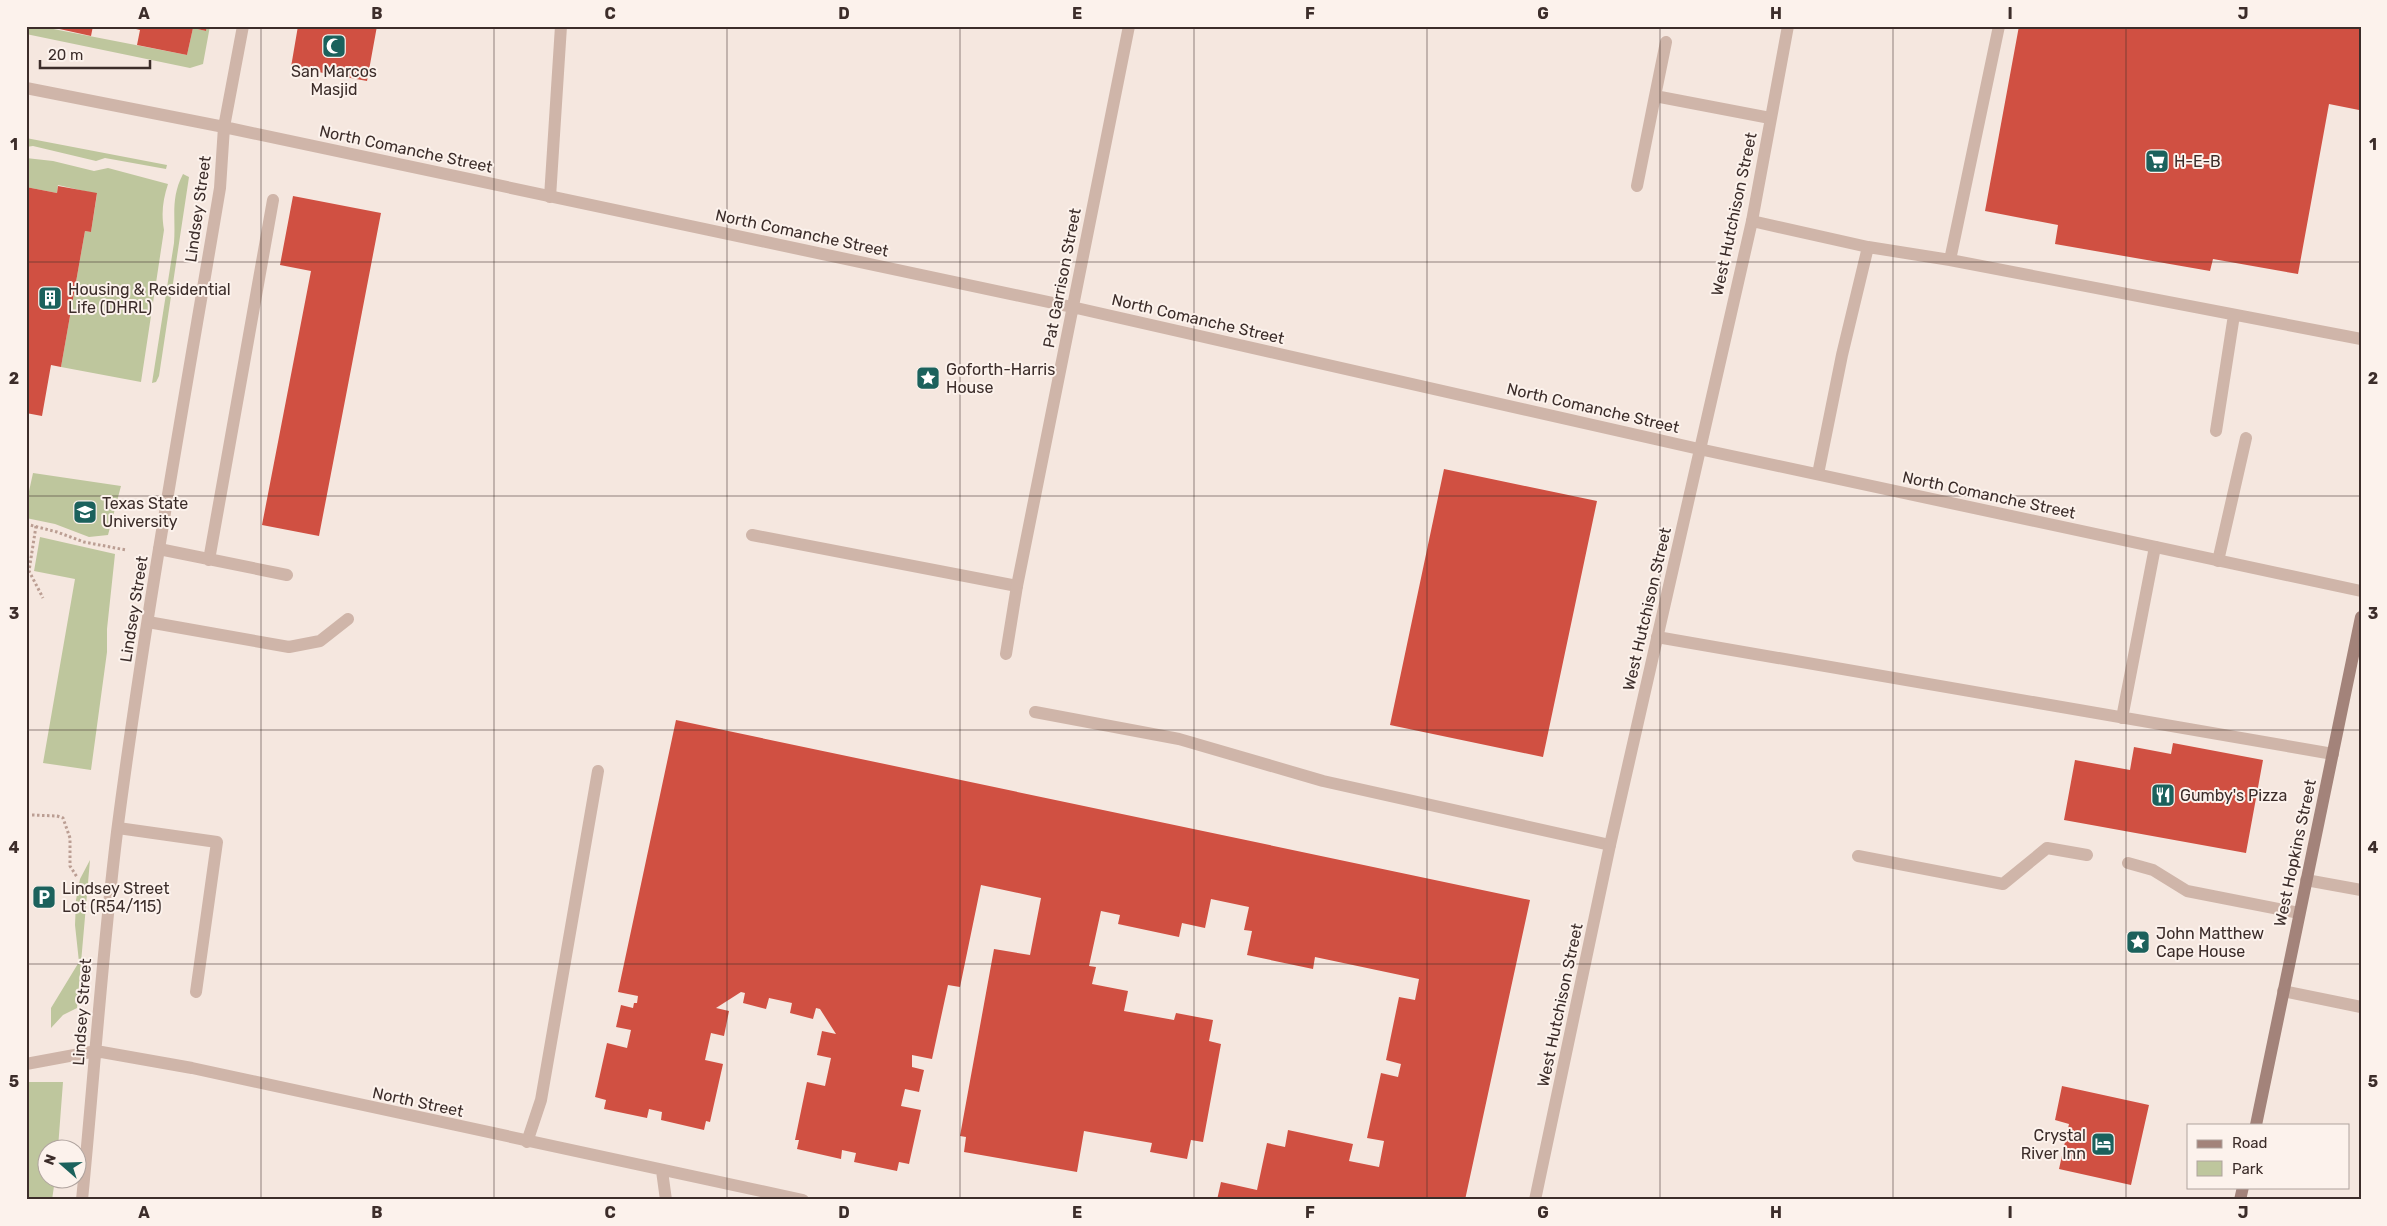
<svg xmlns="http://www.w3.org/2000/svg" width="2387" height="1226" font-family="Rubik,sans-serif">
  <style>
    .green { fill: #bec69d }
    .building { fill: #d05042 }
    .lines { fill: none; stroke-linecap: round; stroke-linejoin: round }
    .path { stroke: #bb9e93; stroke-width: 3; stroke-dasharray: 2.5 2.5; stroke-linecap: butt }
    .service { stroke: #cfb5a9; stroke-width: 12 }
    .minor { stroke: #cfb5a9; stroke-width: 12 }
    .secondary { stroke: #a3837a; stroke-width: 12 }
    .grid { fill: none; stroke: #3c2d2a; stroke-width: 1; stroke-opacity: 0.55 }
    .labels { text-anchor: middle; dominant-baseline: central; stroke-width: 4; stroke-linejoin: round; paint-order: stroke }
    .poi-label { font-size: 16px; fill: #3c2d2a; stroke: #fcf2ec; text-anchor: start }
    .street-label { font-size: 16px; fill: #3c2d2a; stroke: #fcf2ec }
    .neatline { fill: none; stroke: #3c2d2a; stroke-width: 2 }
    .grid-label { font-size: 16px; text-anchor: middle; font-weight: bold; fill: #3c2d2a }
  </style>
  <rect width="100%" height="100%" fill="#f5e7df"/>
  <path class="green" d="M26,26H38L187,55L193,28L206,31L207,26H210L203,64L190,68L26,34Z
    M26,138L167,165L166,169L105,158L96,161L33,146L26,147Z
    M26,158L53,161L94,171L108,168L168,184C163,200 161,212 164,230L141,382L61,367L85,231L91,232L97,194L58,185L57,193L26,187Z
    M183,174L189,177L159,376L156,382L152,383L174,243C176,217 170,199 183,174Z
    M33,473L121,486L108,535L89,537L55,524L26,518V505Z
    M40,537L115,554L107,629V652L91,770L43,763L75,579L34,571Z
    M90,860L77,1008L63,1015L51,1028V1008L79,962L75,925L76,900L80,879Z
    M26,1082H63L58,1148H48V1178L55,1179L52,1200H26Z"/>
  <path class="building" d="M46,26H93L91,36Z
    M124,26H207L206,31L193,28L187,55L137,45L140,30Z
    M298,26H377L367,81L291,67Z
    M2019,26H2361L2359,110L2329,104L2298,274L2213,259L2210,271L2055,244L2058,225L1985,211Z
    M58,186L97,193L91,232L85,231L61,367L51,365L42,416L26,413V187L57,193Z
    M293,196L381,213L319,536L262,525L311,271L280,265Z
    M1444,469L1597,501L1543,757L1390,725Z
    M676,720L1530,900L1465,1200H1217L1221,1182L1257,1190L1267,1143L1285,1147L1288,1130L1353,1144L1349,1161L1379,1167L1384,1141L1367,1138L1381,1073L1398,1077L1401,1064L1386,1060L1399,997L1415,1000L1419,979L1315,957L1313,969L1247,955L1252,931L1244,930L1249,907L1211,899L1205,928L1182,923L1179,937L1118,924L1120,915L1101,911L1089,966L1096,967L1092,984L1128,991L1124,1011L1174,1020L1176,1013L1213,1020L1209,1041L1221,1044L1203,1142L1191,1140L1187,1159L1150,1152L1152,1143L1084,1131L1077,1172L964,1152L966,1137L960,1136L994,949L1030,955L1041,898L981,885L960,987L948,985L932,1059L912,1055V1067L924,1070L919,1092L905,1089L901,1106L921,1110L909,1164L899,1162L897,1171L854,1162L856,1153L842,1150L841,1159L797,1149L799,1140H795L807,1082L825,1086L831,1058L817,1055L822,1031L836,1034L820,1009L816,1008L813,1019L790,1013L792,1003L769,998L766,1009L743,1003L745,993L741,992L716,1008L729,1011L724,1036L711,1033L705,1060L723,1064L710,1122L706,1121L704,1130L661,1120L662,1112L649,1109L647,1118L604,1109L606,1100L595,1097L607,1043L627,1048L631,1030L616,1027L621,1005L633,1008L634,1003H637L638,996L618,992Z
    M2173,743L2263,760L2246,853L2064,820L2075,760L2130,770L2134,747L2171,754Z
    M2062,1086L2149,1105L2131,1185L2059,1169L2069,1124L2055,1120Z"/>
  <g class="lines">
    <path class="path" d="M26,524L57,532L84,542L126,550
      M36,526L29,571L43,598
      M32,815L57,816L63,818L70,838V866L77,877"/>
    <path class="service" d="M1655,96L1666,42
      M1637,186L1655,96L1770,118
      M550,197L561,26
      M1752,221L1868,247L1950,260L2361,339
      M1950,260L1999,26
      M2216,431L2234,315
      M1818,474L1842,355L1868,247
      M752,535L1017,586
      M159,549L287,575
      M209,560L273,200
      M2218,561L2246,438
      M148,622L289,647L320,641L348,619
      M1657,637L2333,754
      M1035,712L1179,739L1323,781L1610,845
      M2122,718L2155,547
      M118,828L217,842L196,992
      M1858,856L2003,884L2047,848L2087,855
      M2128,863L2153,870L2187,891L2299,913
      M2306,880L2361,890
      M2283,991L2361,1007
      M527,1142L541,1100L598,771"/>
    <path class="minor" d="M26,88L224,127L1072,307L1699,449L2361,591
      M1006,654L1017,586L1129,26
      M26,1064L96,1051L192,1068L803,1200
      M662,1171L666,1200
      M82,1200C94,1077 102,954 117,832C145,616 184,402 220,188L224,127L243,26
      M1535,1200L1610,845L1752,221L1788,26"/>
    <path class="secondary" d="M2256,1125L2361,617
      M2240,1200L2243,1187"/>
  </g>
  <path class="grid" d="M261,26V1200M494,26V1200M727,26V1200M960,26V1200M1194,26V1200M1427,26V1200M1660,26V1200M1893,26V1200M2126,26V1200M26,262H2361M26,496H2361M26,730H2361M26,964H2361"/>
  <defs>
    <g id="mosque-square" transform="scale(1.25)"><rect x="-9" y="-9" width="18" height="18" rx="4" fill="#1b615c" stroke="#fcf2ec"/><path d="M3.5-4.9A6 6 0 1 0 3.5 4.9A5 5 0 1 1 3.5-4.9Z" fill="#fff"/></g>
    <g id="supermarket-square" transform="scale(1.25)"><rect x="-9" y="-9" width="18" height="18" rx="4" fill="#1b615c" stroke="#fcf2ec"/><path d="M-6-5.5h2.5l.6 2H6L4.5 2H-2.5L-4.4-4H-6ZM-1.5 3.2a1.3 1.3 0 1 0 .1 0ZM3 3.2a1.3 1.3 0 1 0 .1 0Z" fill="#fff"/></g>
    <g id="building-square" transform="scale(1.25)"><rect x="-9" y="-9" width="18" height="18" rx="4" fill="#1b615c" stroke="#fcf2ec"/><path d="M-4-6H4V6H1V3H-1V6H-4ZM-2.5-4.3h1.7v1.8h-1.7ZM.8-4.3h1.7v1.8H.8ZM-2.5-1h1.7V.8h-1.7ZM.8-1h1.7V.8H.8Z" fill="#fff"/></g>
    <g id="sight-square" transform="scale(1.25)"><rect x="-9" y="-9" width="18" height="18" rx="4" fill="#1b615c" stroke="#fcf2ec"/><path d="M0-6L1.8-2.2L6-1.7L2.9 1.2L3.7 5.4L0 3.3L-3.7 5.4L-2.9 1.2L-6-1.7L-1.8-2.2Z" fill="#fff"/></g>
    <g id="university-square" transform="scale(1.25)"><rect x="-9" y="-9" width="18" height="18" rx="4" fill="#1b615c" stroke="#fcf2ec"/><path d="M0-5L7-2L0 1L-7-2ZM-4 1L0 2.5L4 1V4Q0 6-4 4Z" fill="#fff"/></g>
    <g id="restaurant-square" transform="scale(1.25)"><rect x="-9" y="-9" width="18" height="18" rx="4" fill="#1b615c" stroke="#fcf2ec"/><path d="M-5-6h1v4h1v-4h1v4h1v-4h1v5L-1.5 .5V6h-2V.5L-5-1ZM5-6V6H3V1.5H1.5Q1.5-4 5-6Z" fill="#fff"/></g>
    <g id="parking-square" transform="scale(1.25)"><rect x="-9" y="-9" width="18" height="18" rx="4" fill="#1b615c" stroke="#fcf2ec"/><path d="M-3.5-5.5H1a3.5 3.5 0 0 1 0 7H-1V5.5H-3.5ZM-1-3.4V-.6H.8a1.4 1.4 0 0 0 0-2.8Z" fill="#fff"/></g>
    <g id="hotel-square" transform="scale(1.25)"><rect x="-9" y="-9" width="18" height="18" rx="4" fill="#1b615c" stroke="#fcf2ec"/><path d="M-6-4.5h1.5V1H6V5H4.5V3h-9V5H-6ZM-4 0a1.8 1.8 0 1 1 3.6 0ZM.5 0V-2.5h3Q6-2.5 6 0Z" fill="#fff"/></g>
  </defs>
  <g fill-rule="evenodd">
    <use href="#mosque-square" x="334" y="46"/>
    <use href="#supermarket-square" x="2157" y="161"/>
    <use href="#building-square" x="50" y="298"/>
    <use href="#sight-square" x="928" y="378"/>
    <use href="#university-square" x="85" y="512"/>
    <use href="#restaurant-square" x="2163" y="795"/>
    <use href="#parking-square" x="44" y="897"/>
    <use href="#sight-square" x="2138" y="942"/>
    <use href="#hotel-square" x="2103" y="1144"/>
  </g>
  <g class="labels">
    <g class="poi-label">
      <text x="334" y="71" text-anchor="middle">San Marcos<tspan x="334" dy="18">Masjid</tspan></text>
      <text x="2174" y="161">H-E-B</text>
      <text x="68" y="289">Housing &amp; Residential<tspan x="68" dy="18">Life (DHRL)</tspan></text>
      <text x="946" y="369">Goforth-Harris<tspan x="946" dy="18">House</tspan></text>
      <text x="102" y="503">Texas State<tspan x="102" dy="18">University</tspan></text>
      <text x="2180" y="795">Gumby's Pizza</text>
      <text x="62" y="888">Lindsey Street<tspan x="62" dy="18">Lot (R54/115)</tspan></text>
      <text x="2156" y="933">John Matthew<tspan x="2156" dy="18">Cape House</tspan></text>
      <text x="2086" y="1135" text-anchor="end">Crystal<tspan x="2086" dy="18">River Inn</tspan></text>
    </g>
    <g class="street-label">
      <text transform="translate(406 149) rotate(12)">North Comanche Street</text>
      <text transform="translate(198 209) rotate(-82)">Lindsey Street</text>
      <text transform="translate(1734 214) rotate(-78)">West Hutchison Street</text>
      <text transform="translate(802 233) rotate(12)">North Comanche Street</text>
      <text transform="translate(1062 278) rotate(-79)">Pat Garrison Street</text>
      <text transform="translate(1198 319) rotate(13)">North Comanche Street</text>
      <text transform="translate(1593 408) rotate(13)">North Comanche Street</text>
      <text transform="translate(1989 495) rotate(12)">North Comanche Street</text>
      <text transform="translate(134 609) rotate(-81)">Lindsey Street</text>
      <text transform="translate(1647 609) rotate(-77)">West Hutchison Street</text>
      <text transform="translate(2295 853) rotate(-78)">West Hopkins Street</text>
      <text transform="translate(1560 1005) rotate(-78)">West Hutchison Street</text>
      <text transform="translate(82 1012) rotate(-86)">Lindsey Street</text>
      <text transform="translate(418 1102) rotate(12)">North Street</text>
    </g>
  </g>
  <rect width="2387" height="1226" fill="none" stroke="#fcf2ec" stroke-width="55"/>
  <rect x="2187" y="1124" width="162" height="65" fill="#fcf2ec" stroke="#afa39e"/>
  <rect x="2197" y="1140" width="25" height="8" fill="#a3837a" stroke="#afa39e"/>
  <text x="2232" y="1148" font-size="15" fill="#3c2d2a">Road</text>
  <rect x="2197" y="1161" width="25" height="15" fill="#bec69d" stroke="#afa39e"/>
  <text x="2232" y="1174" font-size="15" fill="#3c2d2a">Park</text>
  <g transform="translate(62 1164) rotate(290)"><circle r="24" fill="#fcf2ec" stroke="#afa39e"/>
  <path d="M0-4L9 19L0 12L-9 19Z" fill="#1b615c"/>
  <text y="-8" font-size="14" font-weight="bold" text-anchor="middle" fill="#3c2d2a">N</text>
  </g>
  <path d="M40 60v8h110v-8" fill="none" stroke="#3c2d2a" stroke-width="2.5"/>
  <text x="48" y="60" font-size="15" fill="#3c2d2a" stroke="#fcf2ec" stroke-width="4" paint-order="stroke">20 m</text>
  <rect x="28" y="28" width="2332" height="1170" class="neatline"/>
  <g class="grid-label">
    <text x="144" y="19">A</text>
    <text x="377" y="19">B</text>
    <text x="610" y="19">C</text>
    <text x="844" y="19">D</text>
    <text x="1077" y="19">E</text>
    <text x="1310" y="19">F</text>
    <text x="1543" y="19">G</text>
    <text x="1776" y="19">H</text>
    <text x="2010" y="19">I</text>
    <text x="2243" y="19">J</text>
    <text x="14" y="150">1</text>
    <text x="2373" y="150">1</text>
    <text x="14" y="384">2</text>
    <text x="2373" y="384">2</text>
    <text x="14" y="619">3</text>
    <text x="2373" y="619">3</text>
    <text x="14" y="853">4</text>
    <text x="2373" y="853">4</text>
    <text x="14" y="1087">5</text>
    <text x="2373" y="1087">5</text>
    <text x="144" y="1218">A</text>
    <text x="377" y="1218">B</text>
    <text x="610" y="1218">C</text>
    <text x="844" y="1218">D</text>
    <text x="1077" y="1218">E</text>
    <text x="1310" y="1218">F</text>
    <text x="1543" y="1218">G</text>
    <text x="1776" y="1218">H</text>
    <text x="2010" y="1218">I</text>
    <text x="2243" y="1218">J</text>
  </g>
</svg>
